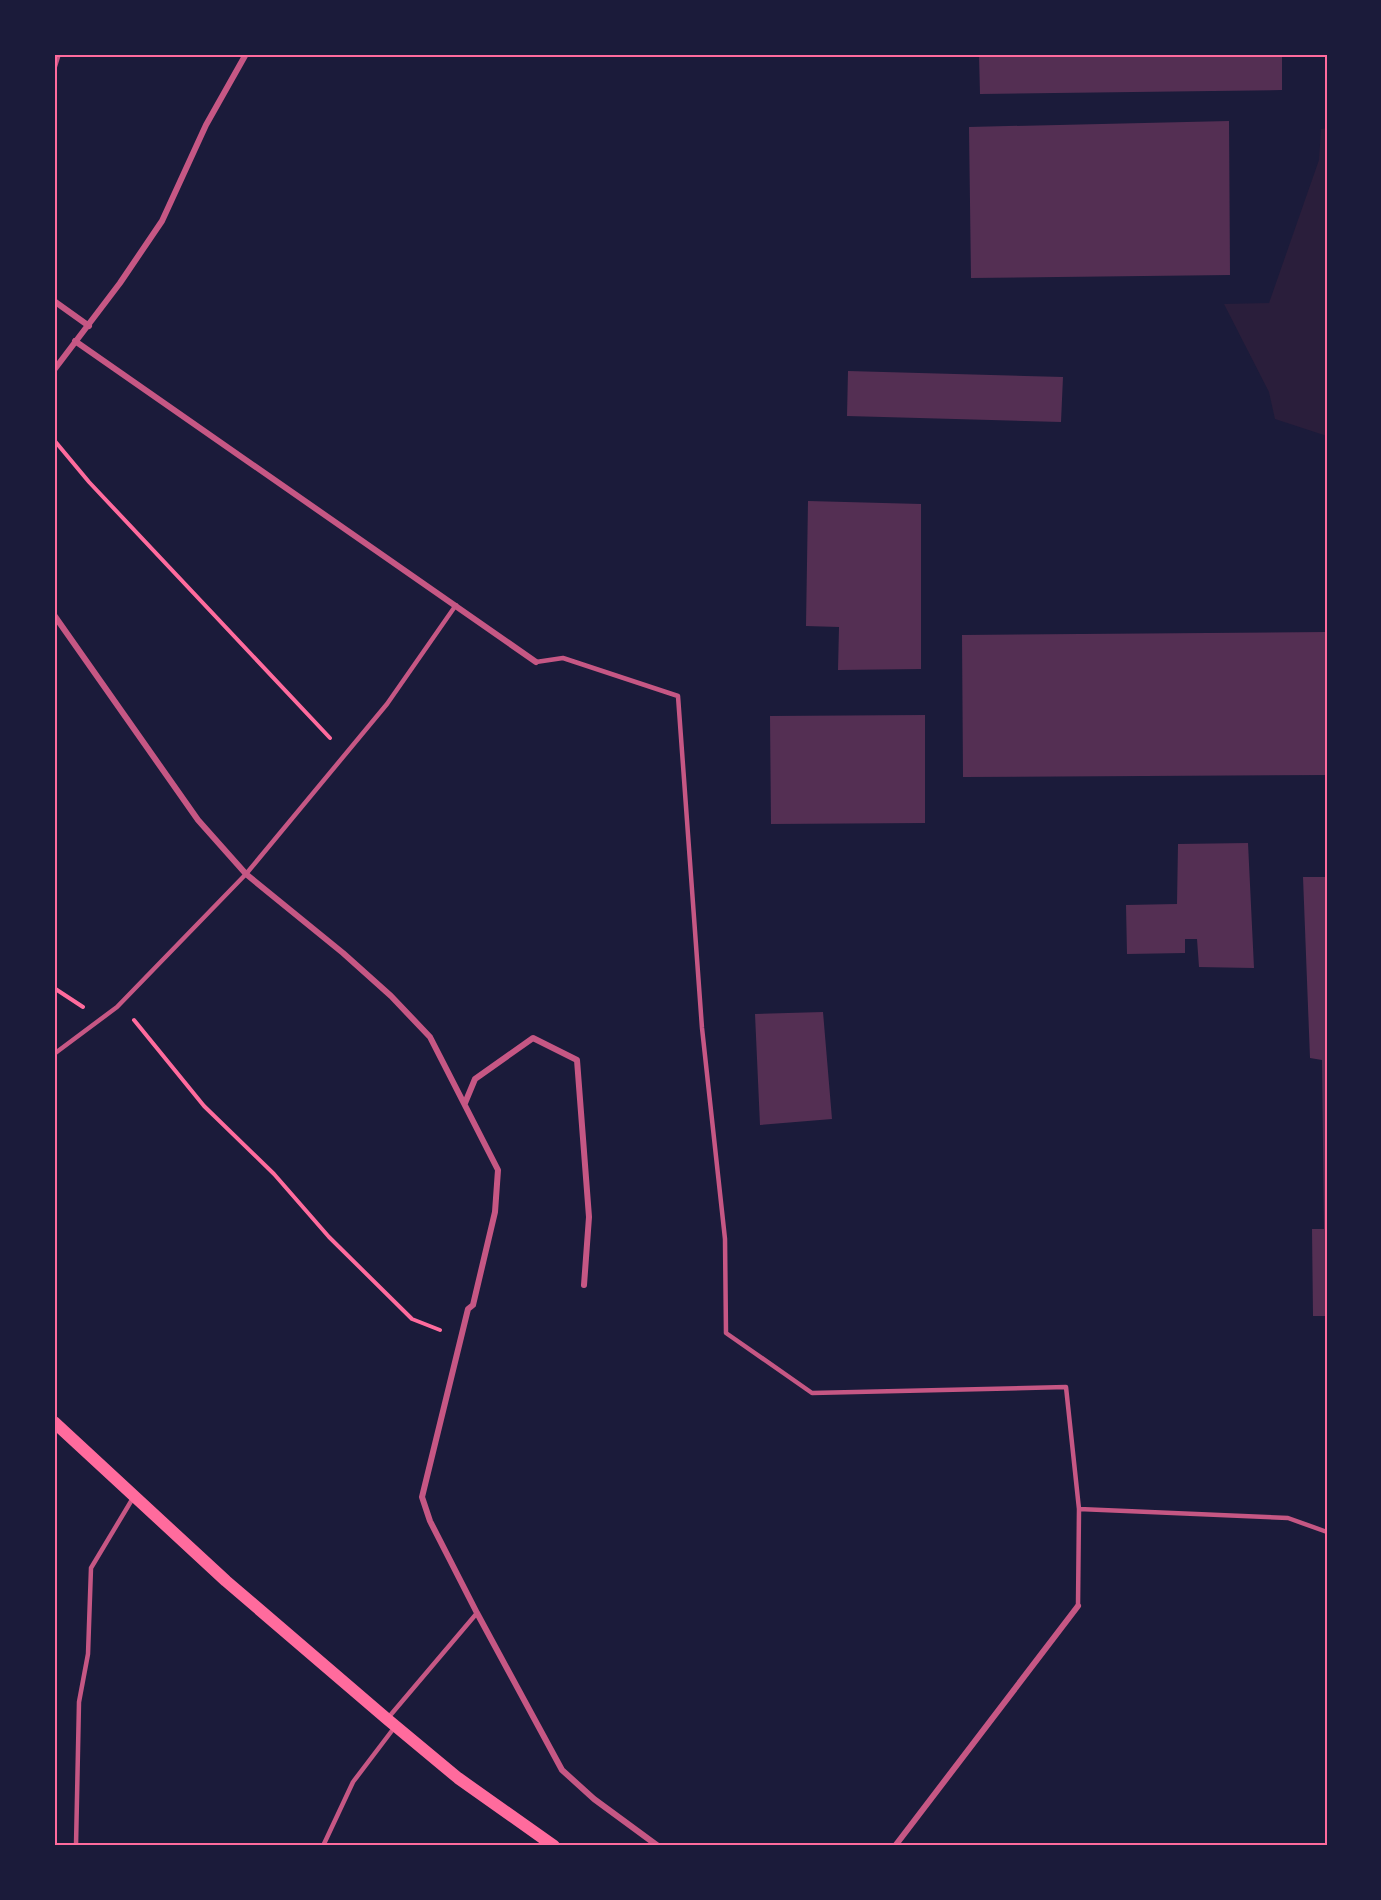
<svg xmlns="http://www.w3.org/2000/svg" width="1381" height="1900" font-family="'Varela Round',sans-serif">
  <style>
    .green { fill: #2a1e3b }
    .building { fill: #542f53 }
    .lines { fill: none; stroke-linecap: round; stroke-linejoin: round }
    .path { stroke: #ff6b9d; stroke-width: 4 }
    .service { stroke: #c65784; stroke-width: 4.5 }
    .minor { stroke: #c65784; stroke-width: 6 }
    .secondary { stroke: #ff6b9d; stroke-width: 12 }
    .neatline { fill: none; stroke: #ff6b9d; stroke-width: 2 }
  </style>
  <rect width="100%" height="100%" fill="#1b1b3a"/>
  <path class="green" d="M1327,128V436L1275,419L1269,392L1224,304L1269,303L1319,160L1321,129Z"/>
  <path class="building" d="M979,54H1282V90L980,94Z
    M1229,121L1230,275L971,278L969,127Z
    M848,371L1063,377L1061,422L847,416Z
    M808,501L921,504V669L838,670L839,627L806,626Z
    M1327,632V775L963,777L962,635Z
    M925,715V823L771,824L770,716Z
    M1248,843L1254,968L1199,967L1197,939H1185V953L1127,954L1126,905L1177,904L1178,844Z
    M1303,877H1327V1316H1313L1312,1229H1324L1322,1060L1310,1058Z
    M823,1012L832,1119L760,1125L755,1014Z"/>
  <g class="lines">
    <path class="path" d="M54,440L89,482L330,738
      M54,988L83,1007
      M134,1020L204,1106L274,1174L329,1237L412,1319L440,1330"/>
    <path class="service" d="M536,662L563,658L678,696L702,1028L725,1239L726,1333L812,1393L1066,1387L1079,1509L1078,1606
      M54,1054L117,1007L246,874L387,704L456,605
      M1079,1509L1288,1518L1327,1532
      M388,1718L477,1613
      M76,1846L79,1702L88,1654L91,1568L133,1498
      M323,1846L353,1782L394,1728"/>
    <path class="minor" d="M54,67L58,54
      M54,301L89,326
      M75,341L536,662
      M54,370L120,283L162,221L206,125L246,54
      M54,615L198,820L246,874L343,953L391,996L430,1037L498,1170L495,1212L473,1305L468,1309L422,1497L430,1521L477,1613L562,1770L594,1799L658,1846
      M465,1103L475,1079L533,1038L577,1060L589,1217L584,1285
      M895,1846L1078,1606"/>
    <path class="secondary" d="M54,1422L226,1581L387,1719L458,1778L554,1846"/>
  </g>
  <rect width="1381" height="1900" fill="none" stroke="#1b1b3a" stroke-width="111"/>
  <rect x="56" y="56" width="1270" height="1788" class="neatline"/>
</svg>
